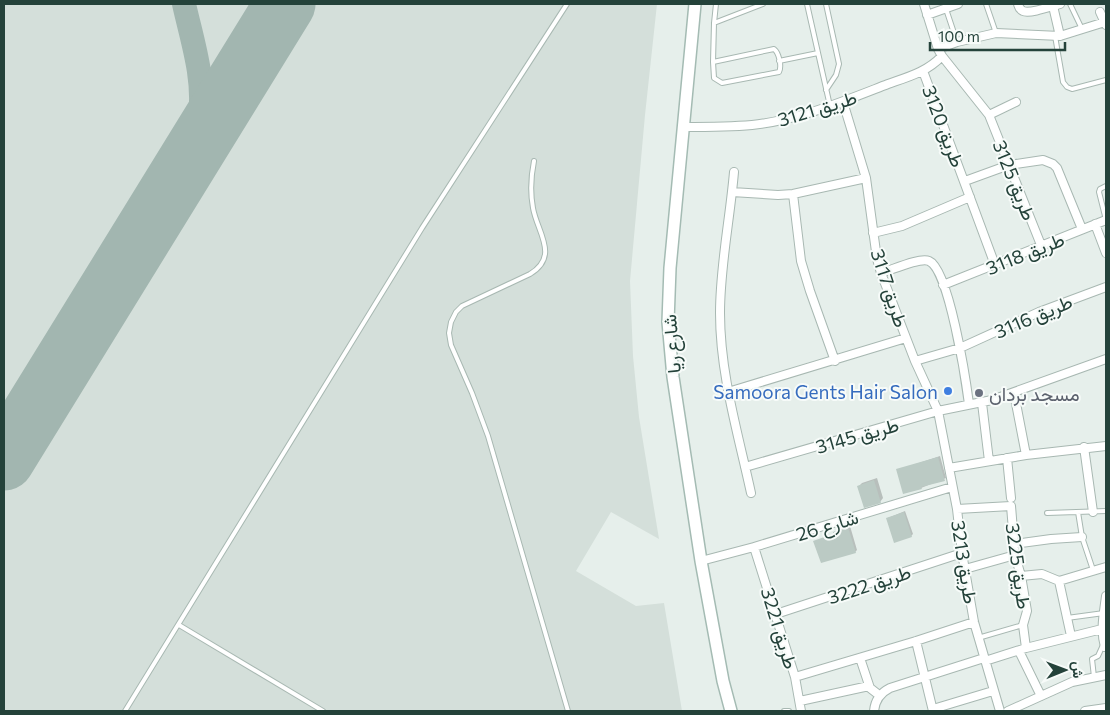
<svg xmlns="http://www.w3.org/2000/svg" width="1110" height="715" font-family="Commissioner,Vazirmatn,sans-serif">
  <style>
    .built { fill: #d4dfda }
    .shadow { fill: #0003 }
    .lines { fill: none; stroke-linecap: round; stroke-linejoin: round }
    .taxiway { stroke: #a2b6b0; stroke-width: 24 }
    .runway { stroke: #a2b6b0; stroke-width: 61 }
    .building { fill: #bbcac4 }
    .service-casing { stroke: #a8b8b2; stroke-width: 6 }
    .minor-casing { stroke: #a8b8b2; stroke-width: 10 }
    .secondary-casing { stroke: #a4bbb3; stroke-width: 14 }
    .service { stroke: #fff; stroke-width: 4 }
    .minor { stroke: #fff; stroke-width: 8 }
    .secondary { stroke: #fff; stroke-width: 11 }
    .shop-dot { fill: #3f7fe0; stroke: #f7fbf9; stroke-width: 2 }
    .worship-dot { fill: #6b7280; stroke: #f7fbf9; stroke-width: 2 }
    .labels { text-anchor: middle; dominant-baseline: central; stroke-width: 4; stroke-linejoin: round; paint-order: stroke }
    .street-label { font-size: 19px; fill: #24423a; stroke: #f7fbf9 }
    .shop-label { font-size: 19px; fill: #366cbe; stroke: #f7fbf9; text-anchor: end }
    .worship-label { font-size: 19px; fill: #5b616d; stroke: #f7fbf9; text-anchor: start }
  </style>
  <rect width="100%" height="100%" fill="#e6efeb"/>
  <path class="built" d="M4,4H657L645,115L630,281L633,356L639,417L659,539L611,512L576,571L636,606L664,603L682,711H4Z"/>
  <path class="shadow" d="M940,456L946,478L921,488L898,470Z
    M877,478L883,498L880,502L859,486L862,483Z
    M905,511L913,534L911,536L888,518Z
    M850,526L857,550L855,552L834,532Z"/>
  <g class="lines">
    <path class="taxiway" d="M184,4C192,40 205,78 200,116C198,131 193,146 188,161"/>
    <path class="runway" d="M4,460L285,4"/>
  </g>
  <path class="building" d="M938,457L945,481L921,487L922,489L903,494L896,469Z
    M874,480L881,503L864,508L857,486Z
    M904,512L912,537L894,543L886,518Z
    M848,527L856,553L821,563L813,541L833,534V532Z"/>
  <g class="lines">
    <g class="service-casing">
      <path id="service" d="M807,4L830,106
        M826,4L839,64L836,75L826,90
        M986,4L996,33
        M1070,4L1082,29
        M946,9L957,42
        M714,23L763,4
        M1055,36L1063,82L1067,87L1072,89L1106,80
        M774,49C779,53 782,66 779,72L722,83L714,78L713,62Z
        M779,61L818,53
        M713,62L714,23L716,4
        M534,161C531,176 530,192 533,208C537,232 560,256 530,274L462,306L456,312L451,322L449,333L451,345L472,393L488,436L568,711
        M1106,220L1099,192L1100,189L1106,186
        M1078,512L1082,537L1093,570
        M1047,513L1106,511
        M1067,618L1104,613
        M179,625L323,711
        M978,638L1023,625
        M1094,677L1092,659L1098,656L1103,645
        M125,711L422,228L567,4
        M784,711H789"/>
    </g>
    <g class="minor-casing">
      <path id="minor" d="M924,4L938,49L942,56L989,115L1041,245
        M1018,4C1019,7 1019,9 1023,11C1030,14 1052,6 1060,4
        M1053,6L1060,36
        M1100,12L1106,25
        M927,15L958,4
        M938,49L957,42L996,33L1060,36L1105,22
        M923,71L995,265
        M843,102L866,178L877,259L881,273L915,361L938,411L957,509L962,553L974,622L1000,711
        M989,115L1016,102
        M683,127C706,127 729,127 752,125C799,120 844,101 888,84C908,77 927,72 942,56
        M734,172C730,219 720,266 720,313C720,374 738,433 751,493
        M965,181L1009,165L1043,160L1053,164L1057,168L1082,229
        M732,192L778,195L793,194L866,178
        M793,194L801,261L810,291L835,361
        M1095,224L1106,253
        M873,233L902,226L970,197
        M881,273C892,270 920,257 929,261C949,269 966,381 969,404
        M943,285L1106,220
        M915,361L960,348L1039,312L1106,287
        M728,392L906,338
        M1014,393L1026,455
        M982,403L989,461
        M1084,447L1093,512
        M1007,458L1011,498
        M745,467L938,411L992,400L1106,359
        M949,468L1026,455L1106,446
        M957,509L1011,506L1015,555L1021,576L1027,611L1023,625L1026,648
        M1014,544L1051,539L1082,537
        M754,547L795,677L801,711
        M701,561L754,547L952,487
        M965,569L1015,555
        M1021,576L1042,574L1059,581L1106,567
        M1059,581L1071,636
        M1106,596C1104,613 1100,630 1105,647L1106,646
        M776,614L962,553
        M916,641L933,711
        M1019,651L1041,696
        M860,658L870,688L879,695
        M985,661L1026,648L1106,628
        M795,677L916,641L974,622
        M800,701L869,686
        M933,709L993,691
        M874,711C875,700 880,693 890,688L984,658
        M1008,711L1072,682L1106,675
        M1085,711L1106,708"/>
    </g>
    <g class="secondary-casing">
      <path id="secondary" d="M695,4L670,268L668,322L673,377L701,561L723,681L731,711"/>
    </g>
    <use href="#service" class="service"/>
    <use href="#minor" class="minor"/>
    <use href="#secondary" class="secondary"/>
  </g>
  <circle class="shop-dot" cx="948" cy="391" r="5"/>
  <circle class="worship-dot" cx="979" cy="393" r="5"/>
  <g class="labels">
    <g class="street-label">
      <text transform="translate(817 108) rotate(-17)">طريق 3121</text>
      <text transform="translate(944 126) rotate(69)">طريق 3120</text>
      <text transform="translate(1015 180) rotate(68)">طريق 3125</text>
      <text transform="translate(1025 253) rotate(-22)">طريق 3118</text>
      <text transform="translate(890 288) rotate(72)">طريق 3117</text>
      <text transform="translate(1033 316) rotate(-23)">طريق 3116</text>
      <text transform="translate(671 344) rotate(-95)">شارع ريا</text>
      <text transform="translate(857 435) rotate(-16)">طريق 3145</text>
      <text transform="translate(827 525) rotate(-17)">شارع 26</text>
      <text transform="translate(965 562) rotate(81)">طريق 3213</text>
      <text transform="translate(1019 566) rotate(82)">طريق 3225</text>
      <text transform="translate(869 584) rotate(-18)">طريق 3222</text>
      <text transform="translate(780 628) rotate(73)">طريق 3221</text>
    </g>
    <g class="shop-label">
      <text x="938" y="391">Samoora Gents Hair Salon</text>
    </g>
    <g class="worship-label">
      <text x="989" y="393">مسجد بردان</text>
    </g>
  </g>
  <rect width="1110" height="715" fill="none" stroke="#24423a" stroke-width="10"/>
  <g transform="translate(1065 670) rotate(89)" stroke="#f7fbf9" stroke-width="4" paint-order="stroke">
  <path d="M0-4L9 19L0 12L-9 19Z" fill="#24423a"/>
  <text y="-8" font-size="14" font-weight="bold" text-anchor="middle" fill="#24423a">ش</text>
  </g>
  <path d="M930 42v8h135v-8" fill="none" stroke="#24423a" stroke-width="2.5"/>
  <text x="938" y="42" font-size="15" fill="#24423a" stroke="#f7fbf9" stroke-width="4" paint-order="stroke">100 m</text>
</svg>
